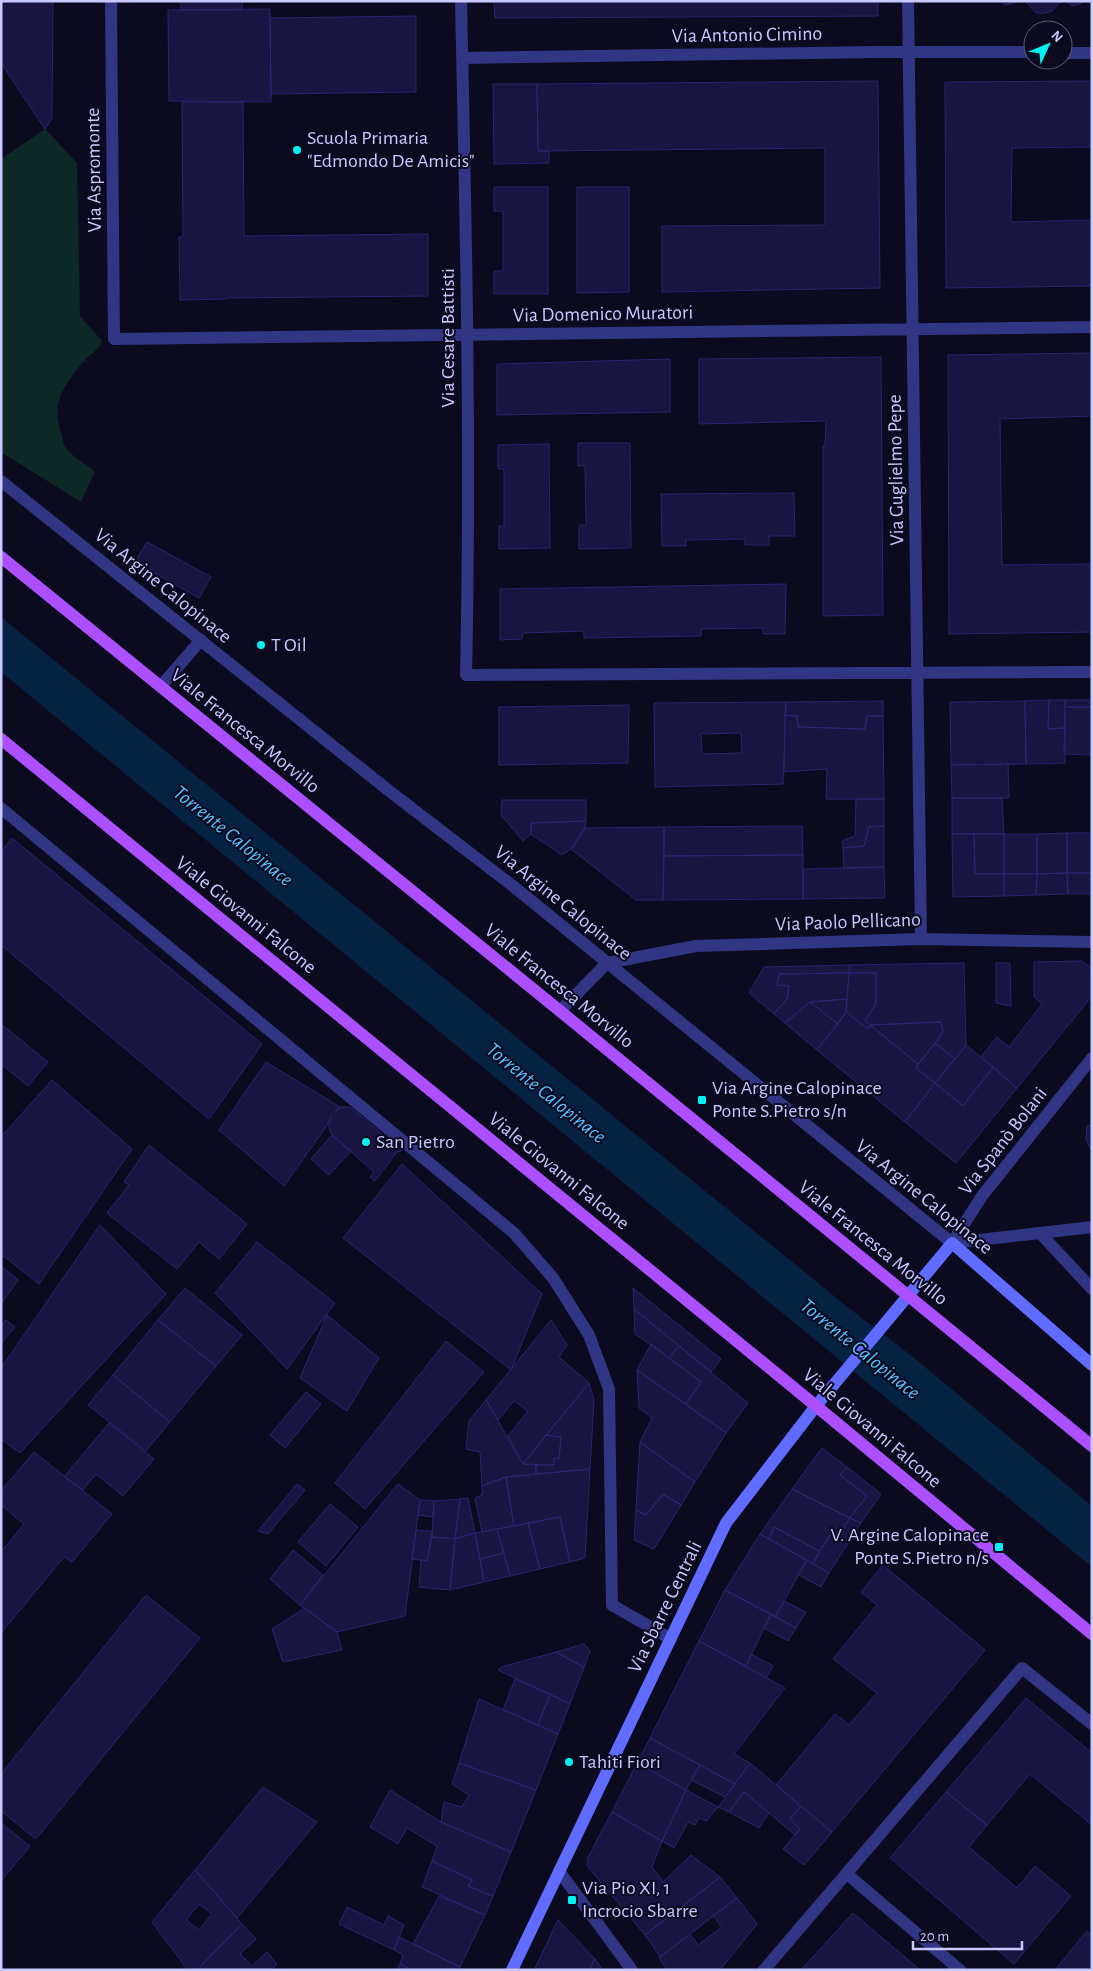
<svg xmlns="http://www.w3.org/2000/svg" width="1093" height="1971" font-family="'Alegreya Sans',sans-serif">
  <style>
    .green { fill: #0d2925 }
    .water { fill: #062242 }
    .building { fill: #191442; stroke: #2b2470; fill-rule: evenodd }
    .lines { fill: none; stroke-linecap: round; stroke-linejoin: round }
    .street { stroke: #303683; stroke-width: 12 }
    .secondary { stroke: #5f6cff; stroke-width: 12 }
    .primary { stroke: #ab4fff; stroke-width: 12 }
    .poi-dot { fill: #00f3f2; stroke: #0b0a1f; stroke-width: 2 }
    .labels { text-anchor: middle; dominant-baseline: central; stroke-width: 4; stroke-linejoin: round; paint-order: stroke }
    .street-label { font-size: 20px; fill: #c9c8ff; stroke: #0b0a1f }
    .poi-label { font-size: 20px; fill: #c9c8ff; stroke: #0b0a1f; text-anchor: start }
    .water-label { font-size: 21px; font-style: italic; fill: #56c2ff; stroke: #0b0a1f }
  </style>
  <rect width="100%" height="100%" fill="#0b0a1f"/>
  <path class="green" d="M45,129L77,163L80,316L102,341C98,352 89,354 82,363C64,386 51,402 61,432C62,437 63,443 65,447C73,457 85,464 95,471L81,502L1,452V159Z"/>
  <path class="water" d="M1,617L850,1309L913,1357L1092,1506V1567L1,672Z"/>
  <path class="building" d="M1,1H53L52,118L45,129L1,63Z
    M181,1H242V10H181Z
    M494,1H878V16L495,18Z
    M1000,1H1018L1006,5Z
    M1025,1H1061L1052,11L1043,14L1035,12Z
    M1066,1H1084L1080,4L1072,6Z
    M270,9L271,102L169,101L168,10Z
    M416,16V92L271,94L270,18Z
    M878,81L880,288L662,292V226L825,225V148L538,151L537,84Z
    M1092,81V147L1012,148L1011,222L1092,220V286L946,288L945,82Z
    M493,84H537L538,151H549V163L494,164Z
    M182,102H243L244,236L428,234V296L226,298L225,299L180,300L179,237H183Z
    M494,187H548V294H494V271H503V211H494Z
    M577,187H629V292L577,293Z
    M1092,353V416L1000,419L1002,565L1092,564V632L949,634L948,355Z
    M881,357L883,615L823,616V446L825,445L826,421L699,424V359Z
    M670,359V412L497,415V364Z
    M578,443H630L631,548L579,549V525H586L585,466H578Z
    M549,444L550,548L499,549V526H504V469H498V445Z
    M794,493L795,536H769V545H745V539L686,540V546H662L661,494Z
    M147,542L211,577L199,598L135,562Z
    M786,584L785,634H763V628L701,629V636L584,638V631L523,633L522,639L500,640V589Z
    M1049,700H1065V728L1048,729Z
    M1049,700L1048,729L1065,728V763L1026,764L1025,701Z
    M1065,700H1092V707H1065Z
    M883,701V716H867L865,729L798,727L797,716L785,715L786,702Z
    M1025,701L1026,764L951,765L950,702Z
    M786,702L783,784L655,787L654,703ZM741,733L742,753L702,754L701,734Z
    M629,705L628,763L499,765V707Z
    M1065,707H1092V755L1064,754Z
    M785,715L797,716L798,727L865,729L867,716H883L884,799H826L827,769L784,772Z
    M1008,764L1009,798H952L951,765Z
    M952,798H1002L1004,834H952Z
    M856,799H884V826L869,827L864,846L843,848L842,841L855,836Z
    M502,800H586V821L531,823V834L523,841L501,815Z
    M586,821L585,828L571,849L562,855L531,834V823Z
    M792,826H802L803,855L664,856V827Z
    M884,826V867L844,868L843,848L864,846L869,827Z
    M664,827L663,900H636L571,849L585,828Z
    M1067,833V873L1037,874V834Z
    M1067,833H1092V873H1067Z
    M952,834H974L975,874H1004V896L953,897Z
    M974,834H1004V874H975Z
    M1004,834H1037V874H1004Z
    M12,838L262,1044L209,1119L1,945V852Z
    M803,855V899L663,900L664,856Z
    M884,867L885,898L803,899V869Z
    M1067,873H1092V894H1068Z
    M1067,873L1068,894L1036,895L1037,874Z
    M1004,874H1037L1036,895L1004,896Z
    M1082,961L1092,969V996L1017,1088L981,1057L997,1037L1009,1047L1042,1004L1034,997V962Z
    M964,963L966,1045L955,1059L935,1043L943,1030L941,1022L870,1025L865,1020L876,1004V973H849L850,965Z
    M996,963H1010L1011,1006L996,1003Z
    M850,965L849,973L779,974L777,985L789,986L787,999L774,1014L749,993L764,967Z
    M849,973H876V1004L865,1020L870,1025L868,1029L846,1012Z
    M849,973L847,999L810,1002L785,1023L774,1014L787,999L789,986L777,985L779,974Z
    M847,999L846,1012L838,1024L810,1002Z
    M810,1002L838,1024L817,1050L785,1023Z
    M846,1012L868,1029L870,1025L918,1064L916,1068L935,1083L905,1122L817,1050Z
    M941,1022L943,1030L940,1037L918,1064L870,1025Z
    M1,1024L48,1062L28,1086L1,1064Z
    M935,1043L955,1059L935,1083L916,1068Z
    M966,1045L993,1067L963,1106L935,1083Z
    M266,1062L340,1107L284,1186L219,1130Z
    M993,1067L1017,1088L956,1163L905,1122L935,1083L963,1106Z
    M52,1080L132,1149L39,1284L1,1254V1137Z
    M340,1107H349L353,1109L395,1145L400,1140L406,1144L400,1152L398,1151L375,1181L370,1177L374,1172L332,1135L329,1128V1121L332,1114Z
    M1092,1125V1151L1086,1140L1087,1126Z
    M332,1135L351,1151L329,1175L311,1159Z
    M149,1145L247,1224L219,1259L199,1242L177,1269L107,1213L129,1185L124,1182Z
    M402,1164L542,1294L511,1370L343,1238Z
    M100,1225L166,1294L20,1453L1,1439V1368Z
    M257,1242L335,1303L287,1369L215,1293Z
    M1,1266L18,1280L1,1304Z
    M185,1288L242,1335L216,1366L158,1320Z
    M633,1288L721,1359L711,1372L634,1309Z
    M634,1309L679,1346L669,1358L635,1334Z
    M327,1315L379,1358L347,1411L300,1378Z
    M6,1320L15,1327L1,1343V1325Z
    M158,1320L216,1366L170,1422L113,1375Z
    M551,1320L567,1345L559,1357L589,1383L523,1464L508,1436L528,1411L514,1401L498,1420L486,1400Z
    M446,1341L484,1372L365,1509L335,1483Z
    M651,1344L701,1382L686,1404L637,1370Z
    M679,1346L748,1403L726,1433L686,1404L701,1382L669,1358Z
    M637,1370L726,1433L695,1482L640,1442L652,1418L639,1408Z
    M113,1375L170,1422L146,1451L88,1405Z
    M589,1383L594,1400L590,1469L536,1474V1465H554V1458L559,1459L561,1437L546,1435Z
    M306,1392L321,1404L285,1448L270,1435Z
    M486,1400L523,1464L536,1465V1474L506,1477L482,1486L480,1452L466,1449L469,1421Z
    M109,1423L154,1459L123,1496L96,1474L83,1490L64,1477Z
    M546,1435L561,1437L559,1459L554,1458V1465L523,1464Z
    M640,1442L695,1482L681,1505L663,1494L646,1515L636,1510Z
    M822,1448L847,1467L840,1475L867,1496L850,1518L792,1489Z
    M34,1452L112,1514L72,1562L64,1557L1,1633V1552L24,1524L1,1505V1491Z
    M847,1467L881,1494L861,1523L850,1518L867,1496L840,1475Z
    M590,1469L585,1558L570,1562L560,1517L514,1526L506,1477Z
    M506,1477L514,1526L482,1532L475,1498L482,1495V1486Z
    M297,1484L305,1490L268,1534L258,1531Z
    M398,1484L420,1500L405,1616L337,1632L300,1605Z
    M792,1489L850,1518L836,1539L831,1534L819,1551L774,1527L769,1539L760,1534Z
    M663,1494L681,1505L654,1549L634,1540L636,1510L646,1515Z
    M468,1498L475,1533L455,1539L460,1499Z
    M460,1499L455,1539L432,1537L434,1501Z
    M420,1500L434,1501L433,1517L418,1515Z
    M330,1504L358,1527L326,1566L298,1542Z
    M560,1517L570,1562L540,1569L528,1523Z
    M850,1518L861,1523L829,1573L813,1564L831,1534L836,1539Z
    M528,1523L540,1569L510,1576L497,1529Z
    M774,1527L819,1551L813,1564L769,1539Z
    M497,1529L504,1553L480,1559L475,1533Z
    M416,1530L432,1531L427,1561L412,1559Z
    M475,1533L484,1582L450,1590L455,1539Z
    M760,1534L807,1560L775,1617L725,1590Z
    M432,1537L455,1539L450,1590L419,1587L421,1560L427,1561Z
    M293,1550L323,1575L300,1605L270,1579Z
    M504,1553L510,1576L484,1582L480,1559Z
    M807,1560L829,1573L821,1587L797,1574Z
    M883,1565L985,1650L832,1832L776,1785L835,1714L849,1725L877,1693L833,1659L877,1605L861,1592Z
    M725,1590L771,1614L746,1666L699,1641Z
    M146,1595L200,1638L36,1839L1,1811V1774Z
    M784,1601L806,1612L796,1628L775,1617Z
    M305,1608L337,1632L342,1650L283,1662L272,1629Z
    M771,1614L796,1628L788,1641L764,1628Z
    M699,1641L785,1688L734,1754L750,1763L735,1784L650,1738Z
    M584,1644L590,1651L584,1667L556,1652Z
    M556,1652L584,1667L570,1704L498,1670L501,1667Z
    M751,1654L773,1666L766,1678L746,1666Z
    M515,1679L550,1694L538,1725L503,1710Z
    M550,1694L570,1704L558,1734L538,1725Z
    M1026,1698L1092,1753V1825L1030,1774L987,1825L946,1792Z
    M479,1699L558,1734L536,1790L459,1763Z
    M650,1738L700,1765L686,1790L637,1763Z
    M459,1763L536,1790L511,1852L441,1822L444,1802L462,1807L469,1795L452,1784Z
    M637,1763L686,1790L662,1841L612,1812Z
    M750,1763L801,1806L790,1819L800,1829L795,1835L744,1792L729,1812L718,1807Z
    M700,1765L735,1784L725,1797L691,1780Z
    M263,1787L317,1822L237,1918L195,1870Z
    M390,1790L441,1822L511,1852L493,1896L468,1886L472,1880L432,1861L437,1846L407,1828L398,1844L370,1827Z
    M686,1790L718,1807L707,1821L699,1818L695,1825L688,1822L674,1848L662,1841Z
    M744,1792L769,1813L759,1828L729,1812Z
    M946,1792L987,1825L969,1847L1017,1888L1035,1866L1071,1896L1014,1964L890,1858Z
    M801,1806L832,1832L804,1865L783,1849L800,1829L790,1819Z
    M612,1812L662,1841L652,1867L663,1882L691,1855L720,1877L645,1935L588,1867L587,1859Z
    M1,1823L30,1846L1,1881Z
    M432,1861L472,1880L468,1886L493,1896L485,1915L422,1887Z
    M195,1870L242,1924L197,1970H188L152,1922ZM199,1904L212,1914L199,1930L186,1920Z
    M720,1877L737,1898L660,1957L645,1935Z
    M439,1896L485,1915L460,1967L413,1944Z
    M737,1898L757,1924L720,1970H667L659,1958L690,1934L698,1945L722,1927L713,1916Z
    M347,1907L384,1925L388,1916L404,1925L394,1950L339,1924Z
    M853,1913L920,1970H801Z
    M558,1920L595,1959L589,1970H534Z
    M242,1924L256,1939L240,1954L252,1966L267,1952L277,1964L271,1970H197Z
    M1087,1931L1092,1935V1967L1090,1970H1055Z
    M399,1937L460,1967L459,1970H412L400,1964L403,1955L394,1950Z
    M595,1959L597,1961L602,1970H589Z
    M400,1964L412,1970H397Z"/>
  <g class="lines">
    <path class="street" d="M111,1L114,339L1092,327
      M461,1C466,226 471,451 466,675L1092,672
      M908,1L921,939
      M1063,53H1092
      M462,58L876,52H1033
      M1,481L388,790L513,886L952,1243
      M161,686L201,640
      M1,808L514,1233L553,1278L589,1335L609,1389L612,1605L671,1639
      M560,1011L607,963L696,946L921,939L1092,942
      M1040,1233L1092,1289
      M952,1243L982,1196L1092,1058
      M952,1243L1092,1227
      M559,1871L632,1970
      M847,1874L960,1970
      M764,1970L1022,1668L1092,1724"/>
    <path class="secondary" d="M512,1970L726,1523L816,1406L952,1243L1092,1365"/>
    <path class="primary" d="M1,557L560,1011L1092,1446
      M1,739L816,1406L1092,1634"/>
  </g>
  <g class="poi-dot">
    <circle cx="297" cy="150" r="5"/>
    <circle cx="261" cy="645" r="5"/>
    <rect x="697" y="1095" width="10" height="10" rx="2.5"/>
    <circle cx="366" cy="1142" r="5"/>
    <rect x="994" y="1542" width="10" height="10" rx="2.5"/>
    <circle cx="569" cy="1762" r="5"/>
    <rect x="567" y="1895" width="10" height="10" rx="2.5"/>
  </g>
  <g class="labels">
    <g class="street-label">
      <text transform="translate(747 35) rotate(-1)">Via Antonio Cimino</text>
      <text transform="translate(94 170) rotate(-91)">Via Aspromonte</text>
      <text transform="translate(603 314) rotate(-1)">Via Domenico Muratori</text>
      <text transform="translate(448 338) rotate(-90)">Via Cesare Battisti</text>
      <text transform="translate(896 470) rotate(-91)">Via Guglielmo Pepe</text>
      <text transform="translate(163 586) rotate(39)">Via Argine Calopinace</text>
      <text transform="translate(245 731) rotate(39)">Viale Francesca Morvillo</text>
      <text transform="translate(563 903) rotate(39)">Via Argine Calopinace</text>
      <text transform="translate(246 915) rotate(39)">Viale Giovanni Falcone</text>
      <text transform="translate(848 922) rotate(-2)">Via Paolo Pellicano</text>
      <text transform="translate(559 986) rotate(39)">Viale Francesca Morvillo</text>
      <text transform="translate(1003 1141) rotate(-52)">Via Spanò Bolani</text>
      <text transform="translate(559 1171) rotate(39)">Viale Giovanni Falcone</text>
      <text transform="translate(924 1197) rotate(39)">Via Argine Calopinace</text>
      <text transform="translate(873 1243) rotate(39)">Viale Francesca Morvillo</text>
      <text transform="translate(872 1428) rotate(40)">Viale Giovanni Falcone</text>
      <text transform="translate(665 1607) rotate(-64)">Via Sbarre Centrali</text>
    </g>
    <g class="poi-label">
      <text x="307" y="138">Scuola Primaria<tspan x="307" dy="23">"Edmondo De Amicis"</tspan></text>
      <text x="271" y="645">T Oil</text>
      <text x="712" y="1088">Via Argine Calopinace<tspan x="712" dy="23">Ponte S.Pietro s/n</tspan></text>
      <text x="376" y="1142">San Pietro</text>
      <text x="989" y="1535" text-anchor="end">V. Argine Calopinace<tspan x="989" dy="23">Ponte S.Pietro n/s</tspan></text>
      <text x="579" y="1762">Tahiti Fiori</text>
      <text x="582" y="1888">Via Pio XI, 1<tspan x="582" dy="23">Incrocio Sbarre</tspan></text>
    </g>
    <g class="water-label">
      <text transform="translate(233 836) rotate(39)">Torrente Calopinace</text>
      <text transform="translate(546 1093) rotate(39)">Torrente Calopinace</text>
      <text transform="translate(860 1349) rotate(39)">Torrente Calopinace</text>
    </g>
  </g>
  <rect width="1093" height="1971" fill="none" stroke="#c9c8ff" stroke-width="5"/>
  <g transform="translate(1048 45) rotate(46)"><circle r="24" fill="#0b0a1f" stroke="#575679"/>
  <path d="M0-4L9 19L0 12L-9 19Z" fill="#00f3f2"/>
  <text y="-8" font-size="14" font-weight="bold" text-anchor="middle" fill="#c9c8ff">N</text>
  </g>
  <path d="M913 1941v8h109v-8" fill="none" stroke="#c9c8ff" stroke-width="2.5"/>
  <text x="920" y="1941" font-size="15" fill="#c9c8ff" stroke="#0b0a1f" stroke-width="4" paint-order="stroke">20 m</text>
</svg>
